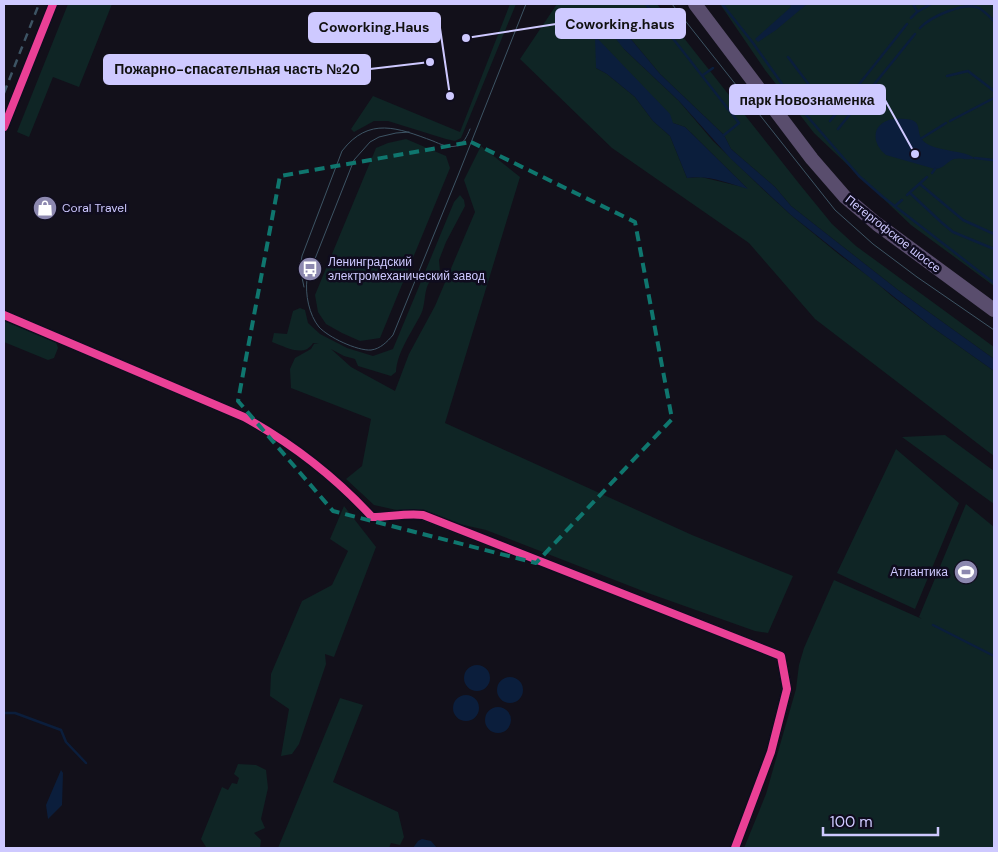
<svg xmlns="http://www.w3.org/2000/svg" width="998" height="852" font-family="'DM Sans',sans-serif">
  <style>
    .green { fill: #0f2525; fill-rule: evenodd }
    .water { fill: #0b1e3c }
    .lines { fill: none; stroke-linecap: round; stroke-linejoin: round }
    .stream { stroke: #0b1e3c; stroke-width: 2.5 }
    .minor { stroke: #45445b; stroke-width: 10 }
    .major { stroke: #594d6d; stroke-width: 14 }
    .tram { stroke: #3d5464; stroke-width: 1 }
    .rail { stroke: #3d5464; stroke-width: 2.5; stroke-dasharray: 8 6; stroke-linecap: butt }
    .cycleway-casing { stroke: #0f0c1e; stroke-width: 11 }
    .cycleway { stroke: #ea4096; stroke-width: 8 }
    .marked { fill: none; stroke: #0f766e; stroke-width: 4; stroke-dasharray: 10 6; stroke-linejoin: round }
    .labels { text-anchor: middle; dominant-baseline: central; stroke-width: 5; stroke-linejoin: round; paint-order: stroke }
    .poi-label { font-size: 12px; fill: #cec9ff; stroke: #0f0c1e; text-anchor: start }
    .street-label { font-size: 12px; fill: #cec9ff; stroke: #0f0c1e }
    .leader { fill: none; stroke: #cec9ff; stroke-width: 2 }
    .callout-dot { fill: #cec9ff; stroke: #0f0c1e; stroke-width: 2 }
    .callout { fill: #cec9ff; stroke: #cec9ff; stroke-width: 2 }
    .callout-label { font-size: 14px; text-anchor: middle; font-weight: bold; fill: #111 }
  </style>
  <rect width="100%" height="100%" fill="#12101a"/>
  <path class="green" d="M68,4H112L79,87L53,77L29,137L17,132Z
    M510,4H516L461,138L455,141L446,139L388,121H374L354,132L351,129L373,96L460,132Z
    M557,4H657L801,186L832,224L856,246L994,347V359L898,290L791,206L775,187L731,149L724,135L660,74L615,20L624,49L679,101L713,141L768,194L791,215L841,256L871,278L893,297L932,327L994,371V456L815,319L749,243L612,148L520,59ZM623,66L673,123L685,127L747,188L701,177L687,178L670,136L653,121L635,97L607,74L596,68Z
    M720,4H994V286L911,225L814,133L765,70Z
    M406,139L446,156L450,168L380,338L360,341L342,333L326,324L318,312L315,295L376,148L388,143Z
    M481,146L520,177L445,423L692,535L793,576L768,633L755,631L648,593L486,530L374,505L346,479L362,466L371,419L291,388L290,369L295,358L311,349L314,344H319L313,343C304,358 286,347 272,342L274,333L287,334L293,311L300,308L305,310L308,323L320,334L347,348L373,356L393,349L454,202L460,195L464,200L465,206L446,242L439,260L440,272C434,276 429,281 427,287C424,296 425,306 421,314C412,332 397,352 396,372L391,376L358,366L355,359L344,356L331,349L351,367L395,391L409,354L435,306L475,212L464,180Z
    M4,321L56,342L58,348L54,358L48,360L4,342Z
    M945,435L994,471V504L902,437Z
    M896,449L959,503L915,609L837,573Z
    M966,504L994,527V848H744L766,794L796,689L799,665L804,648L834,580L922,619L919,617Z
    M344,506L376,547L334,657L325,654L326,664L299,744L292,754L281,756L289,709L270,696L271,674L302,601L332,585L348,551L330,539Z
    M340,698L363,705L333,782L398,812L404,837L400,845L391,843L389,848H278Z
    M238,764L256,765L266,770L268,788L261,819L265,828L254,833L261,840L260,848H206V847L201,839L222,787L228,790L232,783L237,784L239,778L234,774Z"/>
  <path class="water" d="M790,4H807L776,30L758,42L755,39L791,7Z
    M615,20L660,74L724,135L731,149L775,187L791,206L898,290L994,359V371L932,327L791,215L730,158L679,101L624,49L608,29Z
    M595,36L670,114L673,123L685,127L748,189C727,183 709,175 687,178L670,136L653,121L635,97L607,74L596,68Z
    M893,119C933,116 908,134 929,145C944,152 962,150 975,158C968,161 961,157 954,159C946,162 945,168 935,169L886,155C871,143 871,123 893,119Z
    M464 678a13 13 0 1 1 26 0a13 13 0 1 1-26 0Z
    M497 690a13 13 0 1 1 26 0a13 13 0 1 1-26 0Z
    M453 708a13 13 0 1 1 26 0a13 13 0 1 1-26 0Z
    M485 720a13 13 0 1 1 26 0a13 13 0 1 1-26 0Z
    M61,770L63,773L62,805L48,819L46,805Z
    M422,839L431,841L437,848H413L418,841Z"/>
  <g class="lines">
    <path class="stream" d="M646,4L739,123L724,135
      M722,4L753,43L794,101L859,176L883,197L994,283
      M913,4L917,11
      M911,18L917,12L931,4
      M920,28C930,17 965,1 979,8C984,11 990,17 994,21
      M788,57L825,106
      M703,75L713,68
      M947,76L968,71L994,91
      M830,121L907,24
      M950,121L994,98
      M838,129L915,34
      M922,138L946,123
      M975,158L993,160
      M932,173L935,169
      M920,184L963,220L994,234
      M910,193L941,222L953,232L994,249
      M907,195L927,177
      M895,206L902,200
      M933,625L994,656
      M4,713H15L61,730L66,742L86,763"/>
    <path class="minor" d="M4,127L53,4
      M4,315L244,417C291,443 336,478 372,517C389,517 406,513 423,515L781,656L787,689L771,752L735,848"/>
    <path class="major" d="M695,4L812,159L845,197L877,224L994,310"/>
    <path class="tram" d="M672,4L835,210L873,244L917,277L994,330
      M409,132L396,133L379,137L370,142L354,160L307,279C305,294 309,315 319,327C328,337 357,351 371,350C380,349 387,342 393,335L459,173L526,4
      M304,287L300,268L302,256L342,151C369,116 398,128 433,141C440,144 448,148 456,146C464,144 467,136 470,129"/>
    <path class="rail" d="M4,93L39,4"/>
    <g class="cycleway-casing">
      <path id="cycleway" d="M4,127L53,4
        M4,315L244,417C291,443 336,478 372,517C389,517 406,513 423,515L781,656L787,689L771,752L735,848"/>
    </g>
    <use href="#cycleway" class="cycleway"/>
  </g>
  <path class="marked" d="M471,142L635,222L672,419L536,563L333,511L238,401L280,176Z"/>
  <defs>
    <g id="shop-disc" transform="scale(1.25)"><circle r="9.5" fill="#8c88af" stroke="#0f0c1e"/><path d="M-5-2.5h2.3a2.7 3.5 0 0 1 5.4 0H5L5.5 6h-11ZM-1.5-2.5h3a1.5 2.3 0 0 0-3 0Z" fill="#fff"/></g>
    <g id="bus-disc" transform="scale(1.25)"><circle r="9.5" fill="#8c88af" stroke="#0f0c1e"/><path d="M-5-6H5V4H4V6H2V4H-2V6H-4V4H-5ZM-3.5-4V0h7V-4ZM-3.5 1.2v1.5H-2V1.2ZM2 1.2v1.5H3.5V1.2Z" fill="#fff"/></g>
    <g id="stadium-disc" transform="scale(1.25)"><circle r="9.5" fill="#8c88af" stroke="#0f0c1e"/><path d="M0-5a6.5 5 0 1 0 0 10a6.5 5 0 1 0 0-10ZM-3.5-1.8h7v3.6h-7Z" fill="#fff"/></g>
  </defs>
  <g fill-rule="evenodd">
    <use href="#shop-disc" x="45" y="208"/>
    <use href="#bus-disc" x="310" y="269"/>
    <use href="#stadium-disc" x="966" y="572"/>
  </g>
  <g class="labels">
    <g class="poi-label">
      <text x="62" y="208">Coral Travel</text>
      <text x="328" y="262">Ленинградский<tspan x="328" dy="14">электромеханический завод</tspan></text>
      <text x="948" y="572" text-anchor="end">Атлантика</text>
    </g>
    <g class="street-label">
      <text transform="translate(893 234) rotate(38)">Петергофское шоссе</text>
    </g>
  </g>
  <path class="leader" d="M466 38L556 24M450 96L440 28M430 62L370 69M915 154L885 100"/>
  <g class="callout-dot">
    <circle cx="466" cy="38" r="5"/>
    <circle cx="450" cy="96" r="5"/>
    <circle cx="430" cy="62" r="5"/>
    <circle cx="915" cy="154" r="5"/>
  </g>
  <g class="callout">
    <rect x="556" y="9" width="129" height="29" rx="5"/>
    <rect x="309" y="13" width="131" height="29" rx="5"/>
    <rect x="104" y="55" width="266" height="29" rx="5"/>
    <rect x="730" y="85" width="155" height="29" rx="5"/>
  </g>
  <g class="callout-label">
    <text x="620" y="29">Coworking.haus</text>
    <text x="374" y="32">Coworking.Haus</text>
    <text x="237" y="74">Пожарно-спасательная часть №20</text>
    <text x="807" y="105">парк Новознаменка</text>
  </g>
  <rect width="998" height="852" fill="none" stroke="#cec9ff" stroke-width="10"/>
  <path d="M823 827v8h115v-8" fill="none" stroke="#cec9ff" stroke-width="2.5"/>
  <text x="830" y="827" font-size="15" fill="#cec9ff" stroke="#0f0c1e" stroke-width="4" paint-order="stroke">100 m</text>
</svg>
